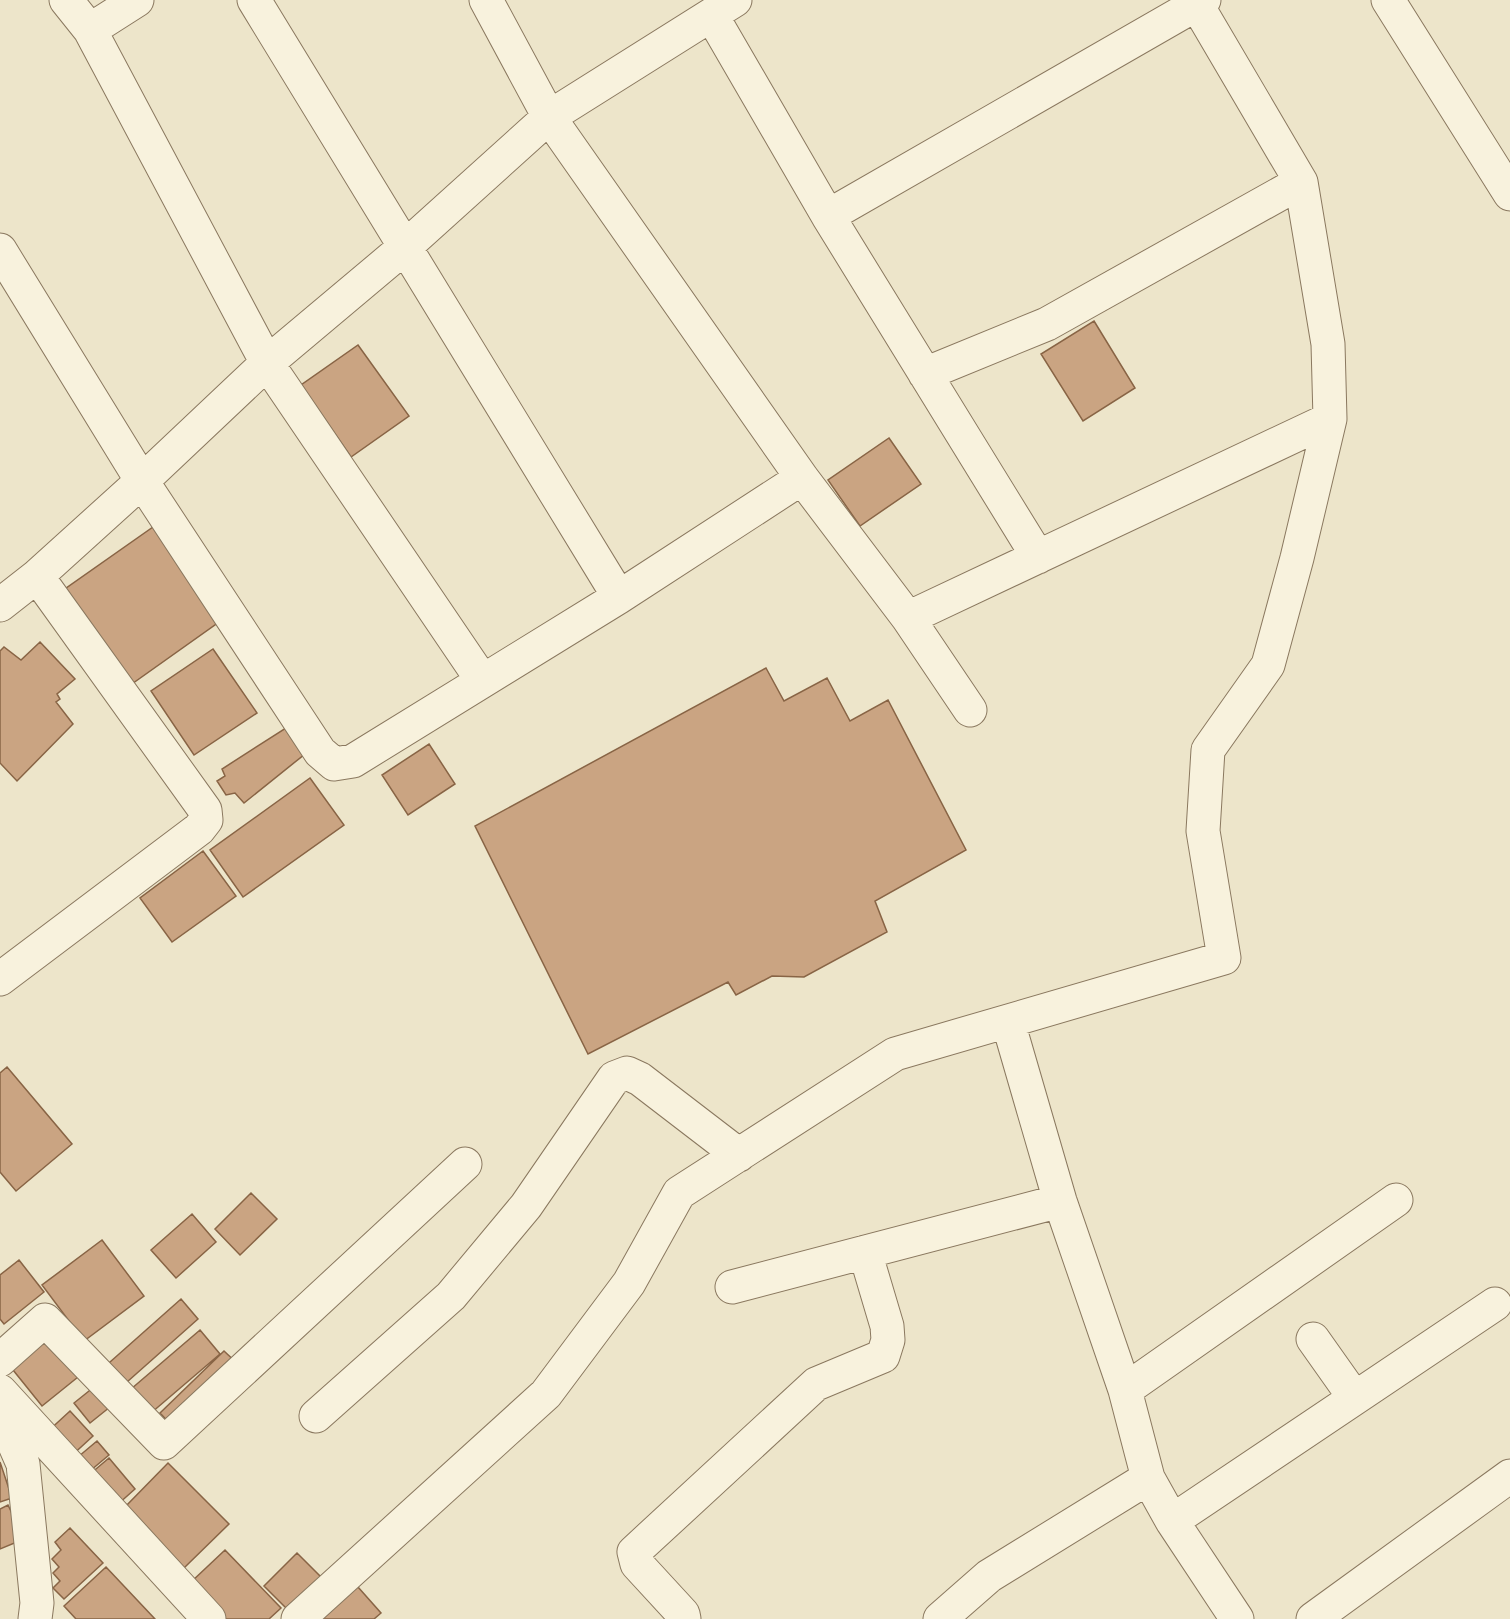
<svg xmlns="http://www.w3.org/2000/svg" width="1510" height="1619" font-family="'Zilla Slab',serif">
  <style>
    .building { fill: #caa482; stroke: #886445; stroke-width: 1.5 }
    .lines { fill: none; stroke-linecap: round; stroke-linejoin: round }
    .minor-casing { stroke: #8a785f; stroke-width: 35 }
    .minor { stroke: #f8f2dd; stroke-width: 33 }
  </style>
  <rect width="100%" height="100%" fill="#ede5ca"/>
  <path class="building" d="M1094,321L1135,388L1083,421L1041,354Z
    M358,345L409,416L351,457L301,385Z
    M889,438L921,484L860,526L828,480Z
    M153,527L219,622L129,686L62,591Z
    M40,642L75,679L57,694L60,699L56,702L73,724L17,781L0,763V651L4,647L21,660Z
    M213,649L257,713L194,755L151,691Z
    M766,668L784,701L827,678L850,721L888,700L966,850L875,901L887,932L804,977L772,976L736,995L728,982L588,1054L475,826Z
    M289,726L305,754L244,803L235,793L226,795L217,781L225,776L222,769Z
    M429,744L455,784L408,815L382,775Z
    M310,778L344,825L243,897L210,850Z
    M203,851L236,896L172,942L140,898Z
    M7,1067L72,1144L16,1191L0,1172V1073Z
    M251,1193L277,1219L240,1255L215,1229Z
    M192,1214L216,1242L176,1278L151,1250Z
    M102,1240L144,1296L84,1341L42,1285Z
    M19,1260L44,1292L4,1324L0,1319V1275Z
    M181,1299L198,1319L118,1390L101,1370Z
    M45,1328L83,1373L42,1406L5,1360Z
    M200,1330L220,1354L144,1419L124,1395Z
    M224,1351L240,1366L175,1429L160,1413Z
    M94,1387L110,1407L90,1423L74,1403Z
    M70,1411L93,1436L68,1459L45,1434Z
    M97,1441L109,1455L84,1476L72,1462Z
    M109,1458L135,1489L117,1505L90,1474Z
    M0,1462L12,1498L0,1502Z
    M168,1463L229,1524L184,1568L124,1508Z
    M8,1505L24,1539L0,1549V1509Z
    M70,1528L103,1563L64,1599L53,1588L60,1581L53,1573L59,1567L52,1559L61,1550L55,1542Z
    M225,1550L281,1608L269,1619H224L190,1583Z
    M297,1553L322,1578L290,1612L264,1586Z
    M106,1567L155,1619H76L64,1606Z
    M350,1578L381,1613L374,1619H323L314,1610Z"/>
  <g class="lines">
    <g class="minor-casing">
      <path id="minor" d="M66,0L90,30L267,363L482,680
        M254,0L619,597
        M486,0L549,117L802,478L908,618L1330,419
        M1388,0L1510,194
        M712,16L828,216L1204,0
        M90,30L137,0
        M828,216L1038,557
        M0,250L142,481L320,752L334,764L353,761L619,597L802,478
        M925,374L1047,324L1301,182
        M0,605L37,576L142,481L267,363L405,247L549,117L735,0
        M908,618L970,710
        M0,979L199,829L206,820L205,810L37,576
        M1008,1022L1060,1201L1125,1390L1148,1478L1172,1521L1237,1619
        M732,1287L1060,1201
        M1313,1339L1354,1397
        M0,1360L45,1320L164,1443L465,1164
        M1125,1390L1396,1200
        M0,1391L209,1619
        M0,1411L23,1464L37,1603L35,1619
        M316,1416L451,1296L526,1206L614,1078L627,1073L640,1079L739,1155
        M1172,1521L1495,1304
        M298,1619L546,1394L629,1283L679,1193L895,1054L1224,958L1203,831L1208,750L1268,665L1297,558L1330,419L1328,344L1301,182L1194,0
        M684,1619L683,1614L637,1564L634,1552L816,1384L883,1356L888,1340L887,1326L865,1252
        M940,1619L989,1576L1148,1478
        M1313,1619L1510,1476"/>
    </g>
    <use href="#minor" class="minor"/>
  </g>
</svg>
